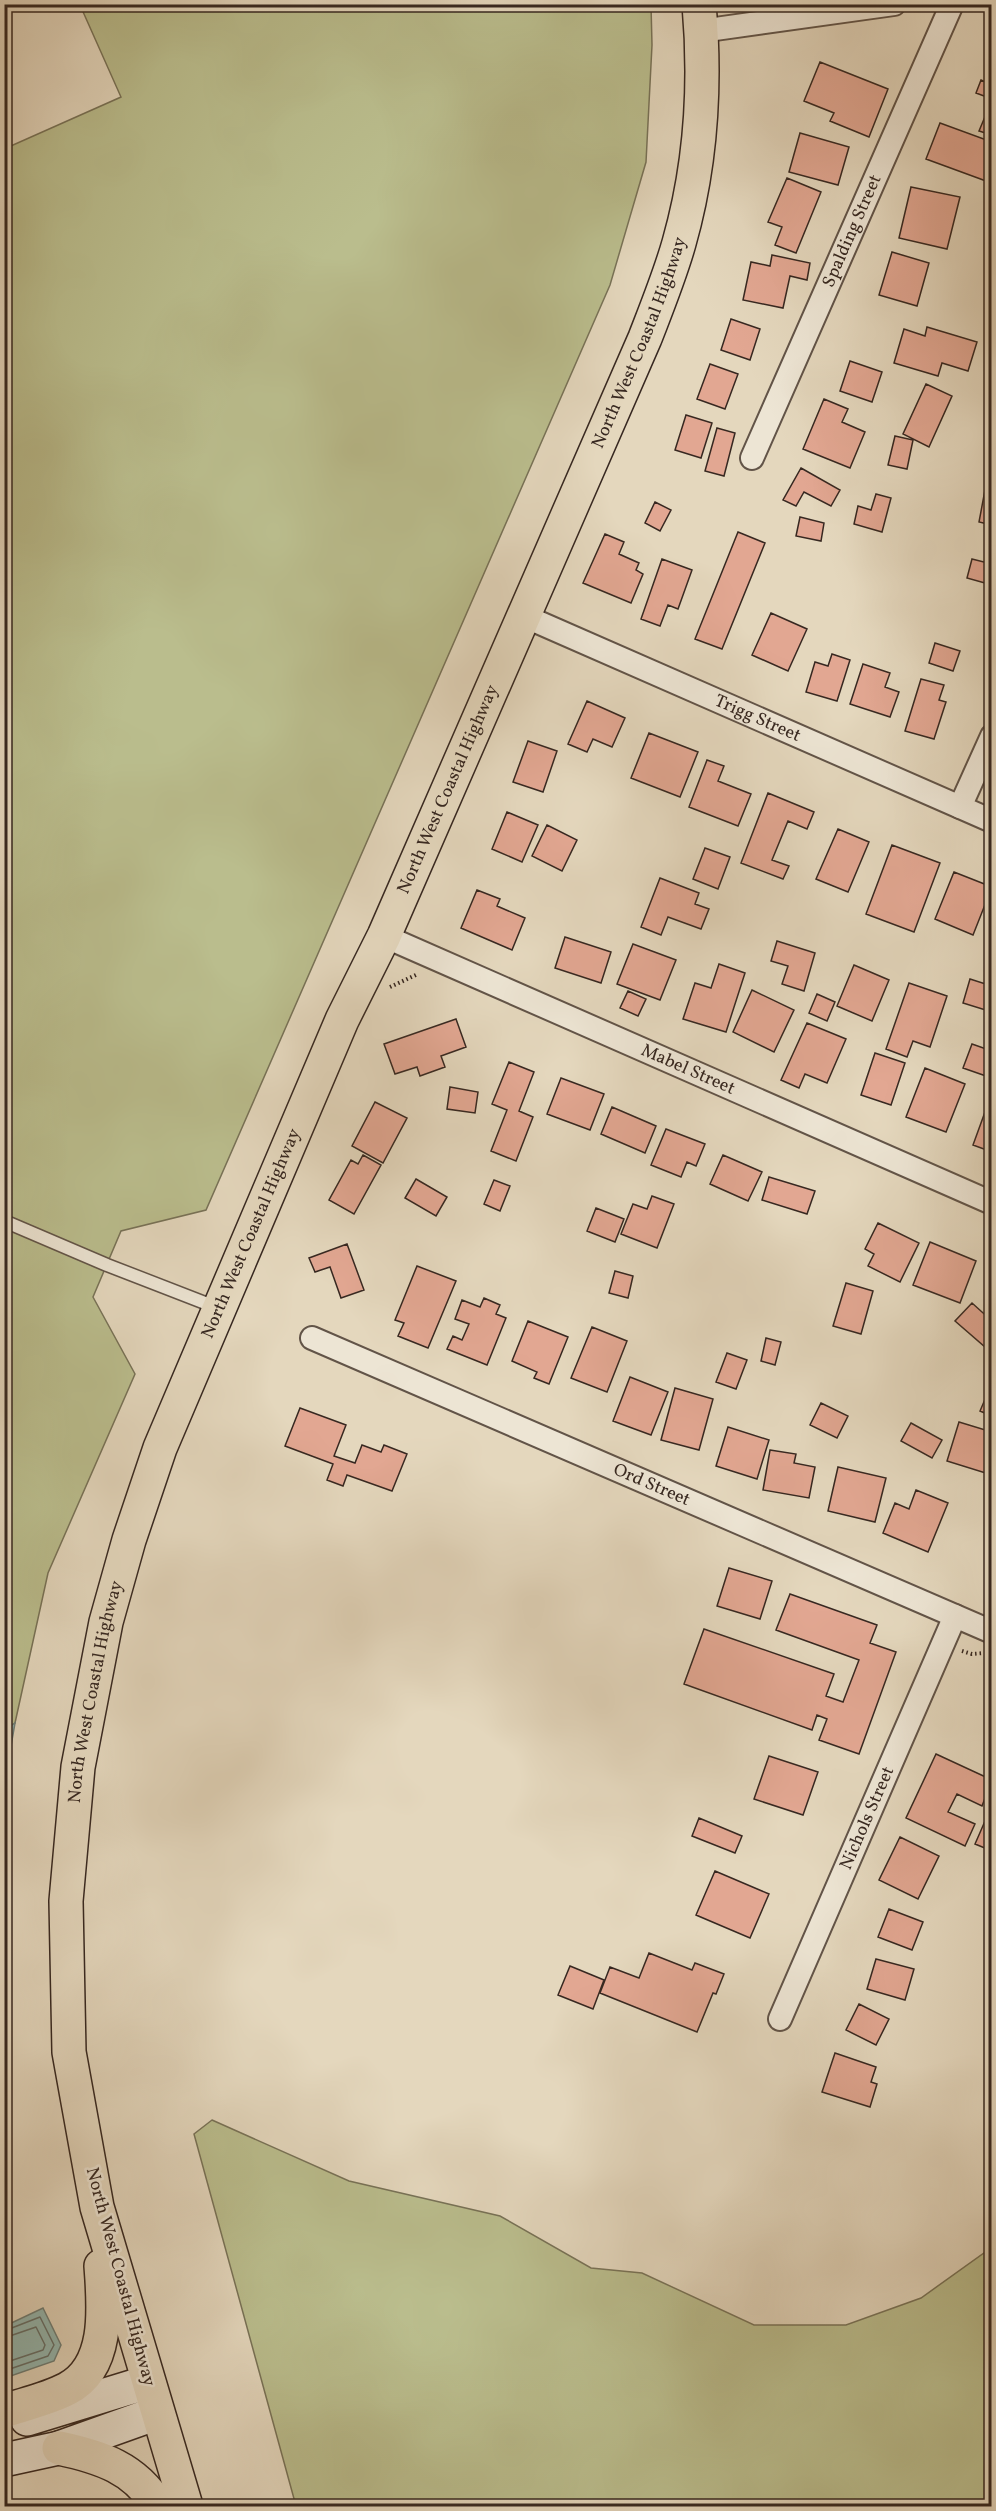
<svg xmlns="http://www.w3.org/2000/svg" width="996" height="2511" font-family="Vollkorn,serif">
  <style>
    .green { fill: #babd8d; stroke: #787257; stroke-width: 1.5 }
    .water { fill: #95b9b2; stroke: #6f7f78; stroke-width: 1.5 }
    .lines { fill: none; stroke-linecap: round; stroke-linejoin: round }
    .shore { stroke: #66706a; stroke-width: 1.5 }
    .building { fill: #e2a792; stroke: #372821; stroke-width: 1.5 }
    .lane-casing { stroke: #625448; stroke-width: 15 }
    .street-casing { stroke: #625448; stroke-width: 26 }
    .secondary-casing { stroke: #372821; stroke-width: 36 }
    .highway-casing { stroke: #372821; stroke-width: 36 }
    .path { stroke: #372821; stroke-width: 4; stroke-dasharray: 1.5 3; stroke-linecap: butt }
    .lane { stroke: #ede5d4; stroke-width: 12 }
    .street { stroke: #ede5d4; stroke-width: 22 }
    .secondary { stroke: #ede5d4; stroke-width: 33 }
    .highway { stroke: #e4d7bd; stroke-width: 33 }
    .labels { text-anchor: middle; dominant-baseline: central; stroke-width: 5; stroke-linejoin: round; paint-order: stroke }
    .street-label { font-size: 18px; fill: #372821; stroke: #ede5d4 }
  </style>
  <rect width="100%" height="100%" fill="#e4d7bd"/>
  <filter id="stains"><feTurbulence type="fractalNoise" baseFrequency=".00333" numOctaves="4"/><feColorMatrix values="0 0 0 0 .2 0 0 0 0 .09 0 0 0 0 .02 0 0 0 .5 -.17"/></filter>
  <radialGradient id="worn" r=".72"><stop offset=".6" stop-color="#630" stop-opacity="0"/><stop offset="1" stop-color="#630" stop-opacity=".3"/></radialGradient>
  <path class="green" d="M80,5H651L652,45L646,162L610,285L206,1210L121,1231L93,1297L135,1374L48,1573L15,1723L5,1730L4,149L121,97Z
    M212,2120L349,2181L500,2216L591,2268L642,2273L754,2325H846L921,2298L991,2248V2506H296L194,2134Z"/>
  <path class="water" d="M15,1723L5,1780V1730Z
    M43,2308L61,2345L54,2361L5,2378V2326Z"/>
  <g class="lines">
    <path class="shore" d="M4,2331L40,2317L54,2345L48,2356L4,2371
      M4,2338L36,2327L45,2345L43,2350L4,2363"/>
  </g>
  <path class="building" d="M820,62L888,89L869,137L830,121L834,113L804,101Z
    M981,80L992,85V99L976,93Z
    M992,100V135L979,131Z
    M940,123L992,142V167L986,181L926,159Z
    M800,133L849,147L838,185L789,172Z
    M787,178L821,192L796,253L775,245L782,227L768,222Z
    M911,187L960,197L947,249L899,238Z
    M892,252L929,263L917,306L879,295Z
    M772,255L810,263L807,280L790,276L783,308L743,300L751,262L770,266Z
    M731,319L760,329L750,360L721,350Z
    M927,327L977,342L968,371L942,363L938,376L894,363L904,329L925,336Z
    M850,361L882,372L872,402L840,391Z
    M710,364L738,374L725,409L697,399Z
    M926,384L952,396L929,447L903,434Z
    M824,399L848,409L842,422L865,432L850,468L803,449Z
    M686,415L712,423L701,458L675,450Z
    M717,428L735,433L724,476L705,471Z
    M895,436L913,440L907,469L888,465Z
    M801,468L840,490L831,506L804,492L796,506L783,500Z
    M985,490L992,492V525L979,522Z
    M876,494L891,498L882,532L854,524L858,506L871,510Z
    M655,502L671,510L660,531L645,523Z
    M800,517L824,523L821,541L796,536Z
    M738,532L765,543L722,649L695,639Z
    M605,534L624,542L619,554L639,563L636,570L643,574L631,603L583,583Z
    M662,559L692,570L678,609L668,605L660,626L641,619Z
    M972,559L992,564V585L967,578Z
    M771,613L807,629L788,671L752,655Z
    M935,643L960,651L953,671L929,663Z
    M832,654L850,660L837,701L806,692L815,662L828,666Z
    M863,664L890,673L885,687L899,692L890,717L850,704Z
    M921,679L944,685L939,700L946,702L934,739L905,731Z
    M587,701L625,718L612,747L593,739L587,752L568,744Z
    M649,733L698,752L680,797L631,778Z
    M528,741L557,751L543,792L513,782Z
    M707,760L724,766L718,781L751,794L738,826L689,807Z
    M768,793L814,812L807,829L788,821L772,860L789,866L783,879L741,863Z
    M507,812L538,825L522,862L492,849Z
    M547,825L577,840L562,871L532,856Z
    M838,829L869,842L848,892L816,879Z
    M892,845L940,863L914,932L866,914Z
    M705,848L730,857L718,889L693,879Z
    M954,872L992,887L973,935L935,919Z
    M660,878L699,893L695,904L709,909L701,929L668,917L661,935L641,927Z
    M477,890L500,899L497,906L525,918L512,950L461,928Z
    M565,937L611,952L601,983L555,968Z
    M777,941L815,953L804,991L782,984L788,966L771,961Z
    M633,944L676,960L660,1000L617,984Z
    M719,964L745,973L726,1032L683,1019L695,983L711,988Z
    M854,965L889,980L872,1021L837,1006Z
    M970,979L992,986V1012L963,1003Z
    M909,983L947,996L930,1047L913,1041L907,1057L886,1049Z
    M752,990L794,1010L774,1052L733,1032Z
    M628,991L646,999L638,1016L620,1008Z
    M817,994L835,1002L827,1021L809,1013Z
    M456,1019L466,1047L441,1056L445,1067L420,1076L417,1067L395,1074L384,1044Z
    M807,1023L846,1039L827,1083L805,1074L799,1088L781,1080Z
    M972,1044L992,1051V1062L986,1076L963,1068Z
    M875,1053L905,1063L891,1105L861,1095Z
    M509,1062L534,1072L519,1111L533,1117L516,1161L491,1151L507,1110L492,1104Z
    M925,1068L965,1084L946,1132L906,1117Z
    M561,1078L604,1094L590,1130L547,1114Z
    M450,1087L478,1092L475,1113L447,1109Z
    M989,1101L992,1102V1152L973,1145Z
    M375,1102L407,1118L383,1163L352,1146Z
    M612,1107L656,1126L645,1153L601,1134Z
    M666,1129L705,1144L696,1166L687,1162L681,1177L651,1165Z
    M363,1155L381,1165L354,1214L329,1200L351,1160L358,1164Z
    M723,1155L762,1172L748,1201L710,1184Z
    M769,1177L815,1191L807,1214L762,1200Z
    M416,1179L447,1197L436,1216L405,1198Z
    M494,1180L510,1186L500,1211L484,1204Z
    M652,1196L674,1204L657,1248L621,1234L633,1204L647,1209Z
    M596,1208L624,1219L615,1242L587,1231Z
    M878,1223L919,1243L900,1282L868,1266L874,1254L865,1249Z
    M930,1242L976,1261L960,1303L913,1285Z
    M347,1244L364,1290L341,1298L330,1267L315,1272L309,1258Z
    M417,1266L456,1281L428,1348L398,1336L404,1323L395,1320Z
    M615,1271L633,1276L628,1298L609,1293Z
    M846,1283L873,1291L861,1334L833,1326Z
    M484,1298L500,1305L496,1314L506,1318L487,1365L447,1349L453,1336L462,1340L469,1324L455,1319L462,1300L480,1307Z
    M972,1303L992,1321V1353L955,1321Z
    M528,1321L568,1337L549,1384L534,1378L537,1372L512,1361Z
    M592,1327L627,1341L607,1392L571,1378Z
    M766,1338L781,1342L775,1365L761,1361Z
    M727,1353L747,1360L736,1389L716,1382Z
    M630,1377L668,1392L651,1435L613,1421Z
    M992,1383V1416L980,1411Z
    M675,1388L713,1399L699,1450L661,1440Z
    M821,1403L848,1416L837,1438L810,1425Z
    M300,1408L346,1425L334,1456L355,1463L362,1445L381,1452L384,1445L407,1454L392,1491L347,1475L343,1486L327,1480L333,1464L285,1446Z
    M959,1422L992,1432V1475L947,1461Z
    M911,1423L942,1440L932,1458L901,1441Z
    M728,1427L769,1440L757,1479L716,1466Z
    M770,1450L796,1454L794,1463L815,1467L809,1498L763,1490Z
    M838,1467L886,1478L875,1522L828,1511Z
    M916,1490L948,1503L928,1552L883,1533L895,1503L909,1509Z
    M729,1568L772,1581L760,1619L717,1606Z
    M790,1594L877,1625L870,1643L896,1652L859,1754L819,1740L827,1719L817,1715L812,1730L684,1684L704,1629L834,1674L826,1696L843,1702L859,1660L776,1630Z
    M936,1754L992,1780L982,1806L957,1794L948,1812L975,1824L965,1846L906,1818Z
    M769,1756L818,1772L803,1815L754,1799Z
    M992,1805V1851L975,1844Z
    M699,1818L742,1836L735,1853L692,1836Z
    M900,1837L939,1856L918,1899L879,1880Z
    M715,1871L769,1894L750,1938L696,1915Z
    M889,1909L923,1922L912,1950L878,1937Z
    M649,1953L692,1970L695,1963L724,1974L716,1994L713,1993L697,2032L600,1993L610,1967L639,1978Z
    M876,1959L914,1969L905,2000L867,1989Z
    M570,1966L604,1980L593,2009L558,1995Z
    M859,2004L889,2019L876,2045L846,2030Z
    M835,2053L876,2067L871,2082L877,2084L870,2107L822,2092Z"/>
  <g class="lines">
    <g class="lane-casing">
      <path id="lane" d="M4,1221L107,1265L218,1308"/>
    </g>
    <g class="street-casing">
      <g id="street">
        <path d="M701,31L894,4"/>
        <path id="s1" d="M752,458L952,4"/>
        <path id="s2" d="M524,616L992,821"/>
        <path d="M960,807L992,736"/>
        <path id="s3" d="M384,936L992,1203"/>
        <path id="s4" d="M312,1338L992,1632"/>
        <path id="s5" d="M780,2019L955,1616"/>
      </g>
    </g>
    <g class="secondary-casing">
      <path id="secondary" d="M27,2419L148,2382
        M4,2460L59,2448L157,2413"/>
    </g>
    <g class="highway-casing">
      <g id="highway">
        <path d="M4,2411C25,2404 48,2399 67,2389C110,2367 104,2306 101,2266"/>
        <path d="M59,2448C101,2457 135,2468 158,2506"/>
        <path id="s6" d="M186,2506L97,2207L69,2052L66,1901L78,1767L106,1622L129,1540L160,1448L342,1020L384,936L645,338C657,307 670,275 679,243C701,166 706,84 699,4"/>
      </g>
    </g>
    <path class="path" d="M390,987L418,974
      M962,1651L972,1654L984,1653"/>
    <use href="#lane" class="lane"/>
    <use href="#street" class="street"/>
    <use href="#secondary" class="secondary"/>
    <use href="#highway" class="highway"/>
  </g>
  <g class="labels">
    <g class="street-label">
      <text stroke="none"><textPath href="#s1" startOffset="248">Spalding Street</textPath></text>
      <text stroke="none"><textPath href="#s6" startOffset="2290">North West Coastal Highway</textPath></text>
      <text stroke="none"><textPath href="#s2" startOffset="255">Trigg Street</textPath></text>
      <text stroke="none"><textPath href="#s6" startOffset="1804">North West Coastal Highway</textPath></text>
      <text stroke="none"><textPath href="#s3" startOffset="332">Mabel Street</textPath></text>
      <text stroke="none"><textPath href="#s6" startOffset="1318">North West Coastal Highway</textPath></text>
      <text stroke="none"><textPath href="#s4" startOffset="370">Ord Street</textPath></text>
      <text stroke="none"><textPath href="#s6" startOffset="832">North West Coastal Highway</textPath></text>
      <text stroke="none"><textPath href="#s5" startOffset="219">Nichols Street</textPath></text>
      <text transform="translate(120 2277) rotate(75)">North West Coastal Highway</text>
    </g>
  </g>
  <rect width="996" height="2511" fill="none" stroke="#e4d7bd" stroke-width="24"/>
  <rect x="6" y="6" width="984" height="2499" fill="none" stroke="#372821" stroke-width="3"/>
  <rect x="12" y="12" width="972" height="2487" fill="none" stroke="#372821" stroke-width="1.5"/>
  <rect width="100%" height="100%" filter="url(#stains)"/>
  <rect width="100%" height="100%" fill="url(#worn)"/>
</svg>
